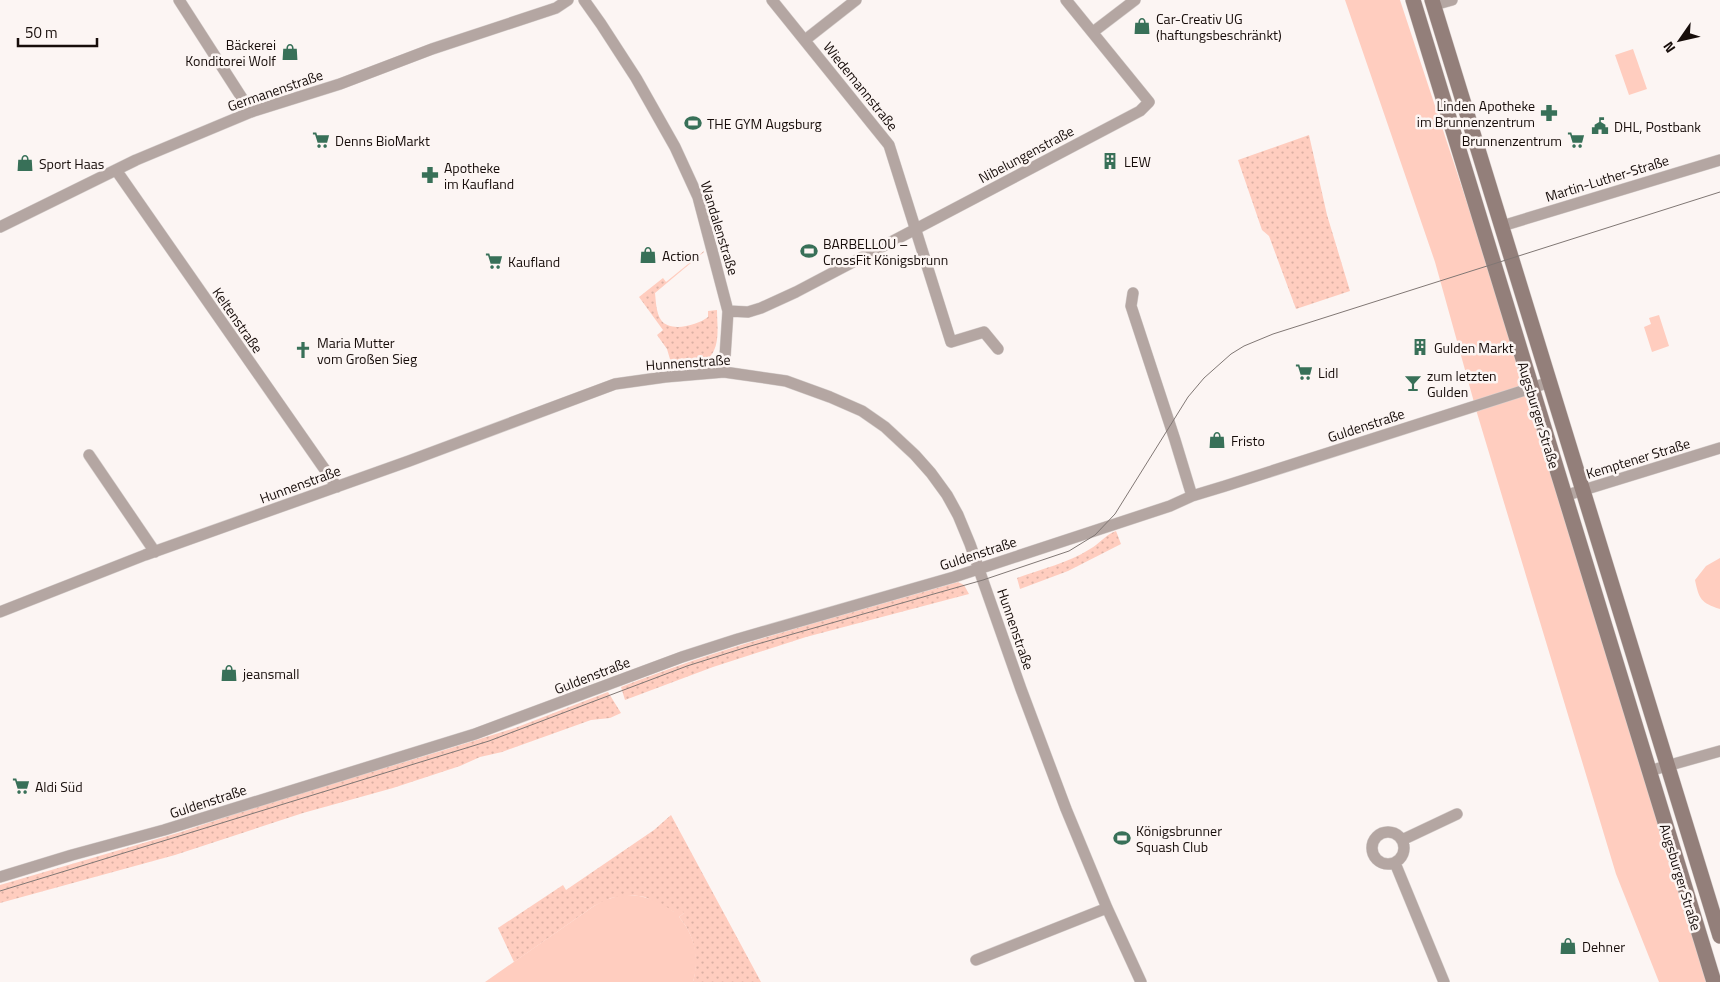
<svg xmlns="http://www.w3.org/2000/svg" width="1720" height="982" font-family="'Titillium Web',sans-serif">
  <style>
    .grass { fill: url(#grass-dots) }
    .park { fill: #ffcdbf }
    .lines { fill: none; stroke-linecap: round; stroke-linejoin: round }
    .street-casing { stroke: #d7d0ce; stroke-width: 12 }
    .secondary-casing { stroke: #d7d0ce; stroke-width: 16 }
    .street { stroke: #b4a6a2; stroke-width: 11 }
    .secondary { stroke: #937f7a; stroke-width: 15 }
    .tram { stroke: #807774; stroke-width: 1 }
    .labels { text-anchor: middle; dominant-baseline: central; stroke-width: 5; stroke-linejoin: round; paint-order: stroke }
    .poi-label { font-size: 14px; fill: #170d0a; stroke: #fcf5f3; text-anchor: start }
    .street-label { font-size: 14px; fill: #170d0a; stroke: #fcf5f3 }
  </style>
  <defs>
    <pattern id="grass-dots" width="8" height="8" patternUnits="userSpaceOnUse" patternTransform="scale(1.25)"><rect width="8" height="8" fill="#ffcdbf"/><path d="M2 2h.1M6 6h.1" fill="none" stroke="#daafa3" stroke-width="1.8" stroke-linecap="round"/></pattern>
  </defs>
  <rect width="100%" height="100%" fill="#fcf5f3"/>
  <path class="grass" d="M1309,135L1327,215L1350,291L1296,309L1269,236L1262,230L1238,160Z
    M704,251V252L655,293C656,302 656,312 661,320C670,333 698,325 708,317V311L717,310C717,324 720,342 712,354C709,358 706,360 704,364L672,366L667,349L657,335L663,330L639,297L663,278L666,282Z
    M1116,531L1121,544L1068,571L1020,589L1017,578C1041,569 1068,563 1090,549C1099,544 1105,535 1116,531Z
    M958,582L964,585L969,594L806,637L713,667L625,700L621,687C730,644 845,615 958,582Z
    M608,692L621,713L610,718L591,720L502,752L480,757L460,766L393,788L303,813L175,855L0,903V885L181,832L264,804L441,751L515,728Z
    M671,815L761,982H693C699,959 695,935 679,917L684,913L674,912L645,897L632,895L611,898L594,906L514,962L498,928L563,885L566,890L654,830Z"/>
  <path class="park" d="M1345,0H1400L1477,233L1708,982H1659L1616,874L1477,413L1435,262Z
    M1633,49L1647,89L1629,95L1615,55Z
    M1659,315L1669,346L1652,352L1644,327L1651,324L1649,318Z
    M1720,558V609C1701,603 1699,599 1695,580L1706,566Z
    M622,895C641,894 659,900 674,912L680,908L684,913L679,917C695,935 700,959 693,982H485L594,906L605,900Z"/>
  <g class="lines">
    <g class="street-casing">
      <path id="street" d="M179,0L251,112
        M584,0L601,24L636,78L675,147L698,197L728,311L724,372
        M772,0L889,145L951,342L984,332L998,349
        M1434,5L1452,0
        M1093,32L1135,0
        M805,40L856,0
        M116,170L337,487
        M1502,226L1720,160
        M0,227L136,160L251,112L340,84L432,49L556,8L568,0
        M1133,293L1131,306L1175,440L1192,496
        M728,311L748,312L761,308L796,292L1140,111L1149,102L1066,0
        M89,455L155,552
        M1564,496L1720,448
        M0,612L145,555L409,461L615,384L665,377L724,372L786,381L830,397L862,411L885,427L915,455L931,473L947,495L958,515L970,544L1021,689L1066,809L1107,908L1141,982
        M1649,771L1720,751
        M1372 848a16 16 0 1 1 32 0a16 16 0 1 1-32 0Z
        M1402,840L1457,814
        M1395,863L1444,982
        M0,877L72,855L164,830L475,734L682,657L738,639L954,577L1170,506L1192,496L1225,486L1550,382
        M976,960L1107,908"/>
    </g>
    <g class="secondary-casing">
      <path id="secondary" d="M1413,0L1714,982
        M1432,0L1720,936"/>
    </g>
    <use href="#street" class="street"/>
    <use href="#secondary" class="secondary"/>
    <path class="tram" d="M0,891L489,741L687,666L747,647L983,580L1069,551L1095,535L1115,514L1188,397L1204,378L1231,354L1244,346L1273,334L1720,192"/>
  </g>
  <defs>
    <g id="shop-bare" transform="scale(1.35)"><path d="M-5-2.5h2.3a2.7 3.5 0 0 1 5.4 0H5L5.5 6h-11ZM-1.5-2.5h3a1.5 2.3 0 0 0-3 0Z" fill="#387058" stroke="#fcf5f3" stroke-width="2.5" paint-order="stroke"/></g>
    <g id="pharmacy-bare" transform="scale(1.35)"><path d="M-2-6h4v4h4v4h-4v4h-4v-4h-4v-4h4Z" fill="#387058" stroke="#fcf5f3" stroke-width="2.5" paint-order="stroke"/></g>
    <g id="stadium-bare" transform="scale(1.35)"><path d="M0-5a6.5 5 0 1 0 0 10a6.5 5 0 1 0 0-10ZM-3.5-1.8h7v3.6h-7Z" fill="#387058" stroke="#fcf5f3" stroke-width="2.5" paint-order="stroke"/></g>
    <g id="civic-bare" transform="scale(1.35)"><path d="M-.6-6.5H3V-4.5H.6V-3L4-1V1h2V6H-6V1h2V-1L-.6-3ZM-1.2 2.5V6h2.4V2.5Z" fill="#387058" stroke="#fcf5f3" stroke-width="2.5" paint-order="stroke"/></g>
    <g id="supermarket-bare" transform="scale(1.35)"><path d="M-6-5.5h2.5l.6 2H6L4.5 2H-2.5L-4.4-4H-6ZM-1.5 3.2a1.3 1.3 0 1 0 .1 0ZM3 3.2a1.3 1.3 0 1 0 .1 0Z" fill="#387058" stroke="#fcf5f3" stroke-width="2.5" paint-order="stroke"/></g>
    <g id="building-bare" transform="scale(1.35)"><path d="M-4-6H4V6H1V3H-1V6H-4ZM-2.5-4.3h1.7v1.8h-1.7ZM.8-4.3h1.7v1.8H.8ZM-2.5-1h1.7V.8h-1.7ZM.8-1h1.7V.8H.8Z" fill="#387058" stroke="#fcf5f3" stroke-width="2.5" paint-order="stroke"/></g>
    <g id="church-bare" transform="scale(1.35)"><path d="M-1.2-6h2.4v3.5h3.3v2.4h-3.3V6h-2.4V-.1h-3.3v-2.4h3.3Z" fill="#387058" stroke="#fcf5f3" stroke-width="2.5" paint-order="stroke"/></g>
    <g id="bar-bare" transform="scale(1.35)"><path d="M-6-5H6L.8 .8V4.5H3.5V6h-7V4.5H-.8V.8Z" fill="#387058" stroke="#fcf5f3" stroke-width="2.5" paint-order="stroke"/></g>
  </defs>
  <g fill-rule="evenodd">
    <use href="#shop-bare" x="1142" y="26"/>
    <use href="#shop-bare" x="290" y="52"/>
    <use href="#pharmacy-bare" x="1549" y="113"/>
    <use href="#stadium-bare" x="693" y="123"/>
    <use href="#civic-bare" x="1600" y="126"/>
    <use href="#supermarket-bare" x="321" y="140"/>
    <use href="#supermarket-bare" x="1576" y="140"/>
    <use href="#building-bare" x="1110" y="161"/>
    <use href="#shop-bare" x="25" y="163"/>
    <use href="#pharmacy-bare" x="430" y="175"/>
    <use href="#stadium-bare" x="809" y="251"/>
    <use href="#shop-bare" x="648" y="255"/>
    <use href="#supermarket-bare" x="494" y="261"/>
    <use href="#building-bare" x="1420" y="347"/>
    <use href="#church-bare" x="303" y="350"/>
    <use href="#supermarket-bare" x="1304" y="372"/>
    <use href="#bar-bare" x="1413" y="383"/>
    <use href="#shop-bare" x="1217" y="440"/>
    <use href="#shop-bare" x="229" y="673"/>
    <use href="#supermarket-bare" x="21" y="786"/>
    <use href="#stadium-bare" x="1122" y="838"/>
    <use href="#shop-bare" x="1568" y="946"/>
  </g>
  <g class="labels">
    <g class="poi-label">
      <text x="1156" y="18">Car-Creativ UG<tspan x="1156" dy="16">(haftungsbeschränkt)</tspan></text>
      <text x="276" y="44" text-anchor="end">Bäckerei<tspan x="276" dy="16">Konditorei Wolf</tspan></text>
      <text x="1535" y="105" text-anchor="end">Linden Apotheke<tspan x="1535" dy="16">im Brunnenzentrum</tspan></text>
      <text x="707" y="123">THE GYM Augsburg</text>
      <text x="1614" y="126">DHL, Postbank</text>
      <text x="335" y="140">Denns BioMarkt</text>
      <text x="1562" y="140" text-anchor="end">Brunnenzentrum</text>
      <text x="1124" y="161">LEW</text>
      <text x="39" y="163">Sport Haas</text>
      <text x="444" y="167">Apotheke<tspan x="444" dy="16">im Kaufland</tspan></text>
      <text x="823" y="243">BARBELLOU –<tspan x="823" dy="16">CrossFit Königsbrunn</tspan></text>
      <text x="662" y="255">Action</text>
      <text x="508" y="261">Kaufland</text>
      <text x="317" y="342">Maria Mutter<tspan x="317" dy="16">vom Großen Sieg</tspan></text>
      <text x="1434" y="347">Gulden Markt</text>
      <text x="1318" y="372">Lidl</text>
      <text x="1427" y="375">zum letzten<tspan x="1427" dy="16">Gulden</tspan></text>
      <text x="1231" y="440">Fristo</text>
      <text x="243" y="673">jeansmall</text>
      <text x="35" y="786">Aldi Süd</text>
      <text x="1136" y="830">Königsbrunner<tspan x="1136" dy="16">Squash Club</tspan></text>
      <text x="1582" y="946">Dehner</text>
    </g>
    <g class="street-label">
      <text transform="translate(861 86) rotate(51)">Wiedemannstraße</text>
      <text transform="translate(275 90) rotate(-19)">Germanenstraße</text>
      <text transform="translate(1026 154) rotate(-28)">Nibelungenstraße</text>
      <text transform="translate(1607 178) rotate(-17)">Martin-Luther-Straße</text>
      <text transform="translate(720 228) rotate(73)">Wandalenstraße</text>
      <text transform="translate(238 320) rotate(55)">Keltenstraße</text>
      <text transform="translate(688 362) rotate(-4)">Hunnenstraße</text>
      <text transform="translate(1539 415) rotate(73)">Augsburger Straße</text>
      <text transform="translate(1366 425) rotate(-18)">Guldenstraße</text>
      <text transform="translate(1638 458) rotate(-17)">Kemptener Straße</text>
      <text transform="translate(300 484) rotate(-20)">Hunnenstraße</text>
      <text transform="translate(978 553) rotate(-18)">Guldenstraße</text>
      <text transform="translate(1016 629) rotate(71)">Hunnenstraße</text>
      <text transform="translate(592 675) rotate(-21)">Guldenstraße</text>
      <text transform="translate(208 801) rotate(-18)">Guldenstraße</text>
      <text transform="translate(1681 877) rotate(73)">Augsburger Straße</text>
    </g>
  </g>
  <g transform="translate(1680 40) rotate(236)" stroke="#fcf5f3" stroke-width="4" paint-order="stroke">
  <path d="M0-4L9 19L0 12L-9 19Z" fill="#170d0a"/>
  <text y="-8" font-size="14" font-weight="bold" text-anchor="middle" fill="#170d0a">N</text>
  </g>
  <path d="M18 38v8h79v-8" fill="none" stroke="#170d0a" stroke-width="2.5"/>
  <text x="25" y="38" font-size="15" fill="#170d0a" stroke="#fcf5f3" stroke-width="4" paint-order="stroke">50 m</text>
</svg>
